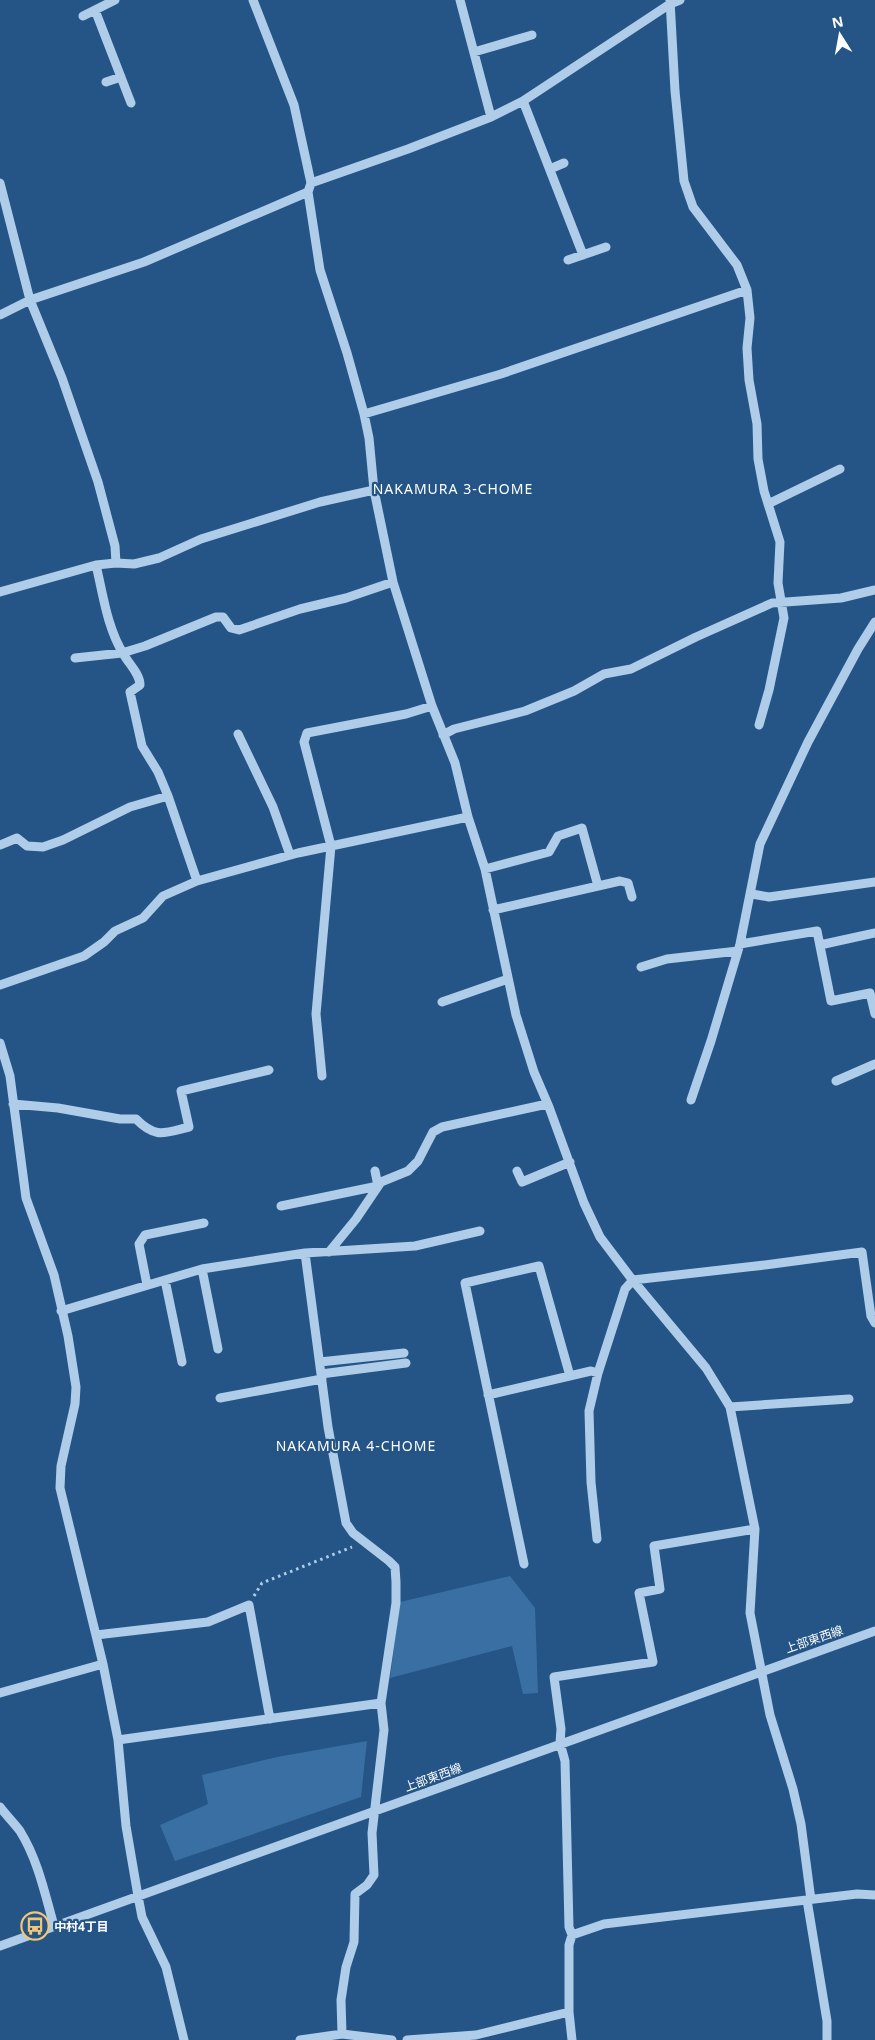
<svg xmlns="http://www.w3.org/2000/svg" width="875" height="2040" font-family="'Noto Sans','Noto Sans JP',sans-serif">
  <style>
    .green { fill: #396fa3 }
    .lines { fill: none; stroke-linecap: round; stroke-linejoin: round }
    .path { stroke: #afcce9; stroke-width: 3; stroke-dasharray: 2.5 4; stroke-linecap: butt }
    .minor { stroke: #afcce9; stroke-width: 9 }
    .labels { text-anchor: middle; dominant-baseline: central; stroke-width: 4.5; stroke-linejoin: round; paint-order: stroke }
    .street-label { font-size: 12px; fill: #fff; stroke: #245586 }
    .poi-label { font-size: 12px; font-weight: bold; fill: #fff; stroke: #245586; text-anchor: start }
    .neighbourhood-label { font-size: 14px; letter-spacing: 1px; fill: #fff; stroke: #245586 }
  </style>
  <rect width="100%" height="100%" fill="#245586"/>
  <path class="green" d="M510,1576L535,1608L538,1693L523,1694L512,1646L390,1678L400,1602Z
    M367,1741L361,1797L175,1861L160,1825L208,1804L202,1775L277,1757Z"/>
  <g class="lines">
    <path class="path" d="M254,1596L262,1583L352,1547"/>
    <path class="minor" d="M253,0L294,105L311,183L308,192L320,270L347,353L364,414L369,438L374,490L393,582L432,706L455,763L468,817L485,869L516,1015L534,1072L549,1107L584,1203L600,1237L631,1278L706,1368L730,1407L755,1529L750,1613L770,1715L793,1789L801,1824L811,1900
      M460,0L491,117
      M670,0L675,91L684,181L693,207L737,265L747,290L750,318L747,348L749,380L757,424L758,459L764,491L780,542L778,583L784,618L769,690L759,725
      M95,10L131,103
      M83,16L115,0
      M474,52L532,35
      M106,82L121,77
      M523,101L583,255
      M550,169L564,163
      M0,183L30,300L62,378L98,482L115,546L116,563
      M311,183L408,149L491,117L523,101L670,4L680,0
      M568,260L606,247
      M0,315L30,300L144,262L308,192
      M364,414L501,374L747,290
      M768,504L840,469
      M96,565C103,594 107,628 124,655C129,664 140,674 140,685L130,692L142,746L158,772L168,796L197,881
      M0,592L96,565L116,563L134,564L159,558L201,539L320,502L374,490
      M75,658L122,653L145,646L216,617H223L231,628L239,630L300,609L346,598L393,582
      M238,734L273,807L290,855
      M443,735L454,729L525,711L574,691L604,674L631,669L696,637L772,603L841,598L875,590
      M0,845L17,838L27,846L43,847L63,840L130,807L168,796
      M485,869L549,852L558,836L582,828L598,886
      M752,894L769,897L875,882
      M493,910L620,881L628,883L632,897
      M740,944L817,931L831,1001L870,993L875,1014
      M820,945L875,933
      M641,967L667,959L738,951
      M0,985L84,956L104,942L115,931L143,918L163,896L197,881L298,853L468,817
      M442,1002L508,979
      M0,1043L10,1076L26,1198L54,1275L68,1336L76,1387L75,1404L61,1466L60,1488L103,1664L118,1740L126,1826L138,1896L142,1917L166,1967L184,2040
      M322,1076L316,1014L331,846L304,742L307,733L406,714L432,706
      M836,1081L875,1064
      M691,1100L711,1041L740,944L760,844L808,742L858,649L875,622
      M13,1104L58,1108L120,1119H136C156,1139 164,1133 189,1127L181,1091L269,1070
      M517,1171L522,1182L570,1162
      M281,1206L378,1186L375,1171
      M329,1252L356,1219L381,1182L408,1171L418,1161L433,1132L442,1127L547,1104
      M305,1253L328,1427L346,1523L353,1533L389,1561L395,1567L396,1582V1603L381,1703L384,1730L372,1833L374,1875L367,1885L355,1894L354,1942L346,1967L341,2000L342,2034
      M202,1269L218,1349
      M165,1280L182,1362
      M147,1285L139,1244L145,1235L204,1223
      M61,1311L202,1269L305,1253L415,1246L480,1231
      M320,1362L404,1353
      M321,1374L406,1363
      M488,1395L591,1371L598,1373
      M220,1398L322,1379
      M730,1407L849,1399
      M597,1539L591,1482L589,1411L598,1373L625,1289L633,1280L765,1265L862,1252L871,1316L875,1323
      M524,1564L465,1283L539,1266L570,1376
      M96,1635L208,1622L249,1605L270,1719
      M0,1693L103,1664
      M118,1740L381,1703
      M0,1807C6,1815 14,1823 20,1831C38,1860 45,1894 54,1926
      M807,1900L827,2021V2040
      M572,1935L569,1927L565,1761L560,1743L561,1729L554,1677L653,1662L639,1593L660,1589L654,1546L755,1529
      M0,1946L875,1631
      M300,2040L342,2034L392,2040
      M407,2040L476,2035L569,2012
      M572,2040L569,2012V1945L572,1935L604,1924L857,1894L875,1895"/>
  </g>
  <defs>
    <g id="bus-ring" transform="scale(1.4375)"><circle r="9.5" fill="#245586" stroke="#f3c673" stroke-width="1.5"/><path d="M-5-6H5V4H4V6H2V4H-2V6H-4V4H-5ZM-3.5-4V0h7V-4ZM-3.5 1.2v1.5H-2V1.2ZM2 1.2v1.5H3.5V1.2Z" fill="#f3c673"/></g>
  </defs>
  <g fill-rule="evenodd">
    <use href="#bus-ring" x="35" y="1926"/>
  </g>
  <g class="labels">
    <g class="street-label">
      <text transform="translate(814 1639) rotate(-19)">上部東西線</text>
      <text transform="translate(433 1777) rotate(-20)">上部東西線</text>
    </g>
    <g class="poi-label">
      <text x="54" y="1926">中村4丁目</text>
    </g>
    <g class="neighbourhood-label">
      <text x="453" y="488">NAKAMURA 3-CHOME</text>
      <text x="356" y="1445">NAKAMURA 4-CHOME</text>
    </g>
  </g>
  <g transform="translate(840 35) rotate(349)" stroke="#245586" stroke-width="4" paint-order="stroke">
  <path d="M0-4L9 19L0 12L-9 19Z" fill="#ffffff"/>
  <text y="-8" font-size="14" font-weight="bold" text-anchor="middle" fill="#ffffff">N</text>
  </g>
</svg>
